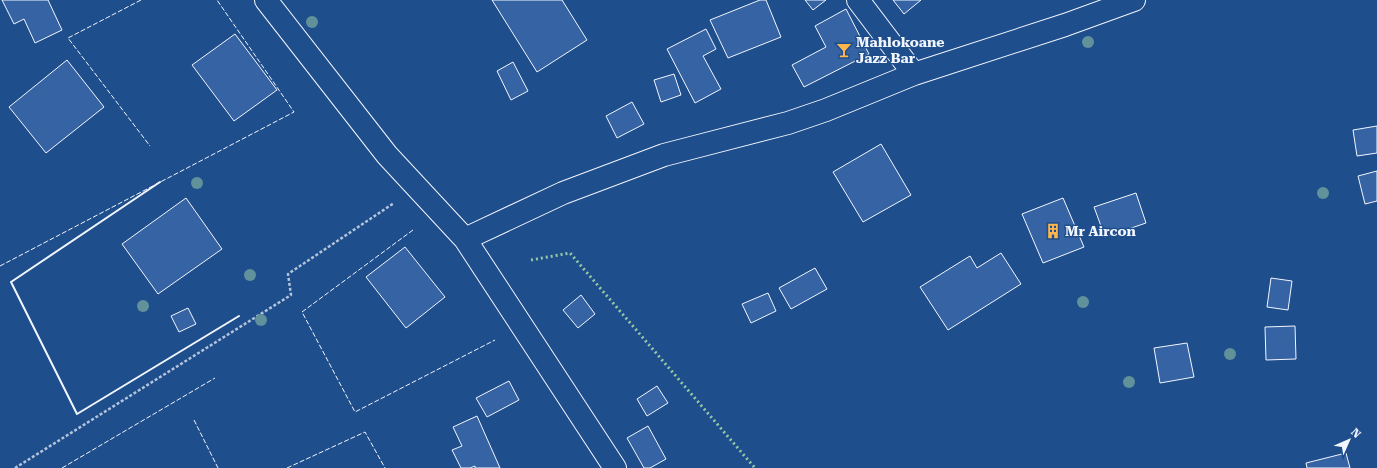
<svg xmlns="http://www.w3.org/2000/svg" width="1377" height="468" font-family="'Roboto Serif',serif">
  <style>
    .building { fill: #3563a3; stroke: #f2f6ff }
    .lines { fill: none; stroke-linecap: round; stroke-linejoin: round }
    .minor-casing { stroke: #f2f6ff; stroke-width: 24 }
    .path { stroke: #b3c4dc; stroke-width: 2.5; stroke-dasharray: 3 2; stroke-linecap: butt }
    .minor { stroke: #1f4e8c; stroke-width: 22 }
    .hedge { stroke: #97c8a6; stroke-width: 3; stroke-dasharray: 2 3; stroke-linecap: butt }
    .fence { stroke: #f2f6ff; stroke-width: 1; stroke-dasharray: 5 2; stroke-linecap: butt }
    .wall { stroke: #f2f6ff; stroke-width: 2 }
    .tree { fill: #61919a }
    .labels { text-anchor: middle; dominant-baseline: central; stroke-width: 3; stroke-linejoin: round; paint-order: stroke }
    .poi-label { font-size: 14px; font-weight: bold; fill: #f2f6ff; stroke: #1f4e8c; text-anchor: start }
  </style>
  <rect width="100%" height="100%" fill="#1f4e8c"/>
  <path class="building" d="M2,0H48L62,30L35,43L24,19L14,24Z
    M492,0H562L587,40L537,72Z
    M760,0H766L781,37L728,58L710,20Z
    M805,0H826L813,10Z
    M893,0H921L904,14Z
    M846,9L869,54L804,87L792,65L826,47L815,26Z
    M706,29L716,49L703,56L721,89L695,103L667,49Z
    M235,34L277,90L234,121L192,65Z
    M67,60L104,107L46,153L9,107Z
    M513,62L528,91L511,100L497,71Z
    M674,74L681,95L661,102L654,80Z
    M632,102L644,124L617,138L606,116Z
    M1377,126V153L1357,156L1353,130Z
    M881,144L911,195L863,222L833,172Z
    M1377,171V201L1365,204L1358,176Z
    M1136,193L1146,223L1105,237L1094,207Z
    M186,198L222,249L158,294L122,244Z
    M1063,198L1084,247L1043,263L1022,214Z
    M405,247L445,297L406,328L366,277Z
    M1001,253L1021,284L948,330L920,287L970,256L977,268Z
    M815,268L827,289L791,309L779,288Z
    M1271,278L1292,281L1288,310L1267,307Z
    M768,293L776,311L751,323L742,304Z
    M581,295L595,314L578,328L563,310Z
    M188,308L196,324L179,332L171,316Z
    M1295,326L1296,359L1266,360L1265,327Z
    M1187,343L1194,377L1160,383L1154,348Z
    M509,381L519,400L487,417L476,398Z
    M657,386L668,403L647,416L637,399Z
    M477,416L500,468H475V466L470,468H461L452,450L462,446L453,427Z
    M648,426L666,459L650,468H644L627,438Z
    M1346,453L1350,468H1307L1306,463Z"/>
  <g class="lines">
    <g class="minor-casing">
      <path id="minor" d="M266,0L387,155L465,239L615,468
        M858,0L914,74
        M465,239L563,193L664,155L788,123L826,110L914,74L1065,25L1134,0"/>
    </g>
    <path class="path" d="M15,468L291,295L288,274L394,203"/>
    <use href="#minor" class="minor"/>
    <path class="hedge" d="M531,260L570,253L755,468"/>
    <path class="fence" d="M141,0L68,38L150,146
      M413,230L302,312L355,412L495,340
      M0,266L294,112L217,0
      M194,420L218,468
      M62,468L215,378
      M287,468L365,432L385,468"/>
    <path class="wall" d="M160,182L11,282L77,414L239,316"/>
  </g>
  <g class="tree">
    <circle cx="312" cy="22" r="6"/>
    <circle cx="1088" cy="42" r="6"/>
    <circle cx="197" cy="183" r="6"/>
    <circle cx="1323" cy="193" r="6"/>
    <circle cx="250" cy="275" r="6"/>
    <circle cx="1083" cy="302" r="6"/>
    <circle cx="143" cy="306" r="6"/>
    <circle cx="261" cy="320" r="6"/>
    <circle cx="1230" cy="354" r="6"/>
    <circle cx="1129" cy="382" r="6"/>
  </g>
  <defs>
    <g id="bar-bare" transform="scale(1.2)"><path d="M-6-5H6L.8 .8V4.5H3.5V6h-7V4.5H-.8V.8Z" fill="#ffb74d" stroke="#1f4e8c" stroke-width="2.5" paint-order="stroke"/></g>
    <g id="building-bare" transform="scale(1.2)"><path d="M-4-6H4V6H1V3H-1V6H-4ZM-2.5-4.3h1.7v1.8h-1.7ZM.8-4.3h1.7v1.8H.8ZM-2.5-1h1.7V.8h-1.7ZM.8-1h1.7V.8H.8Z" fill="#ffb74d" stroke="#1f4e8c" stroke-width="2.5" paint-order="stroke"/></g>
  </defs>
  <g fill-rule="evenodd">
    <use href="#bar-bare" x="844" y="50"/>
    <use href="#building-bare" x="1053" y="231"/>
  </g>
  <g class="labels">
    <g class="poi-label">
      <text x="856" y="42">Mahlokoane<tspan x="856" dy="16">Jazz Bar</tspan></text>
      <text x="1065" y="231">Mr Aircon</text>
    </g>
  </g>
  <g transform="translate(1349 440) rotate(45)" stroke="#1f4e8c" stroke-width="3" paint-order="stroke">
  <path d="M0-3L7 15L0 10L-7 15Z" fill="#f2f6ff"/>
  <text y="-6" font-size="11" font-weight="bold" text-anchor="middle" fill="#f2f6ff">N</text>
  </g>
</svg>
